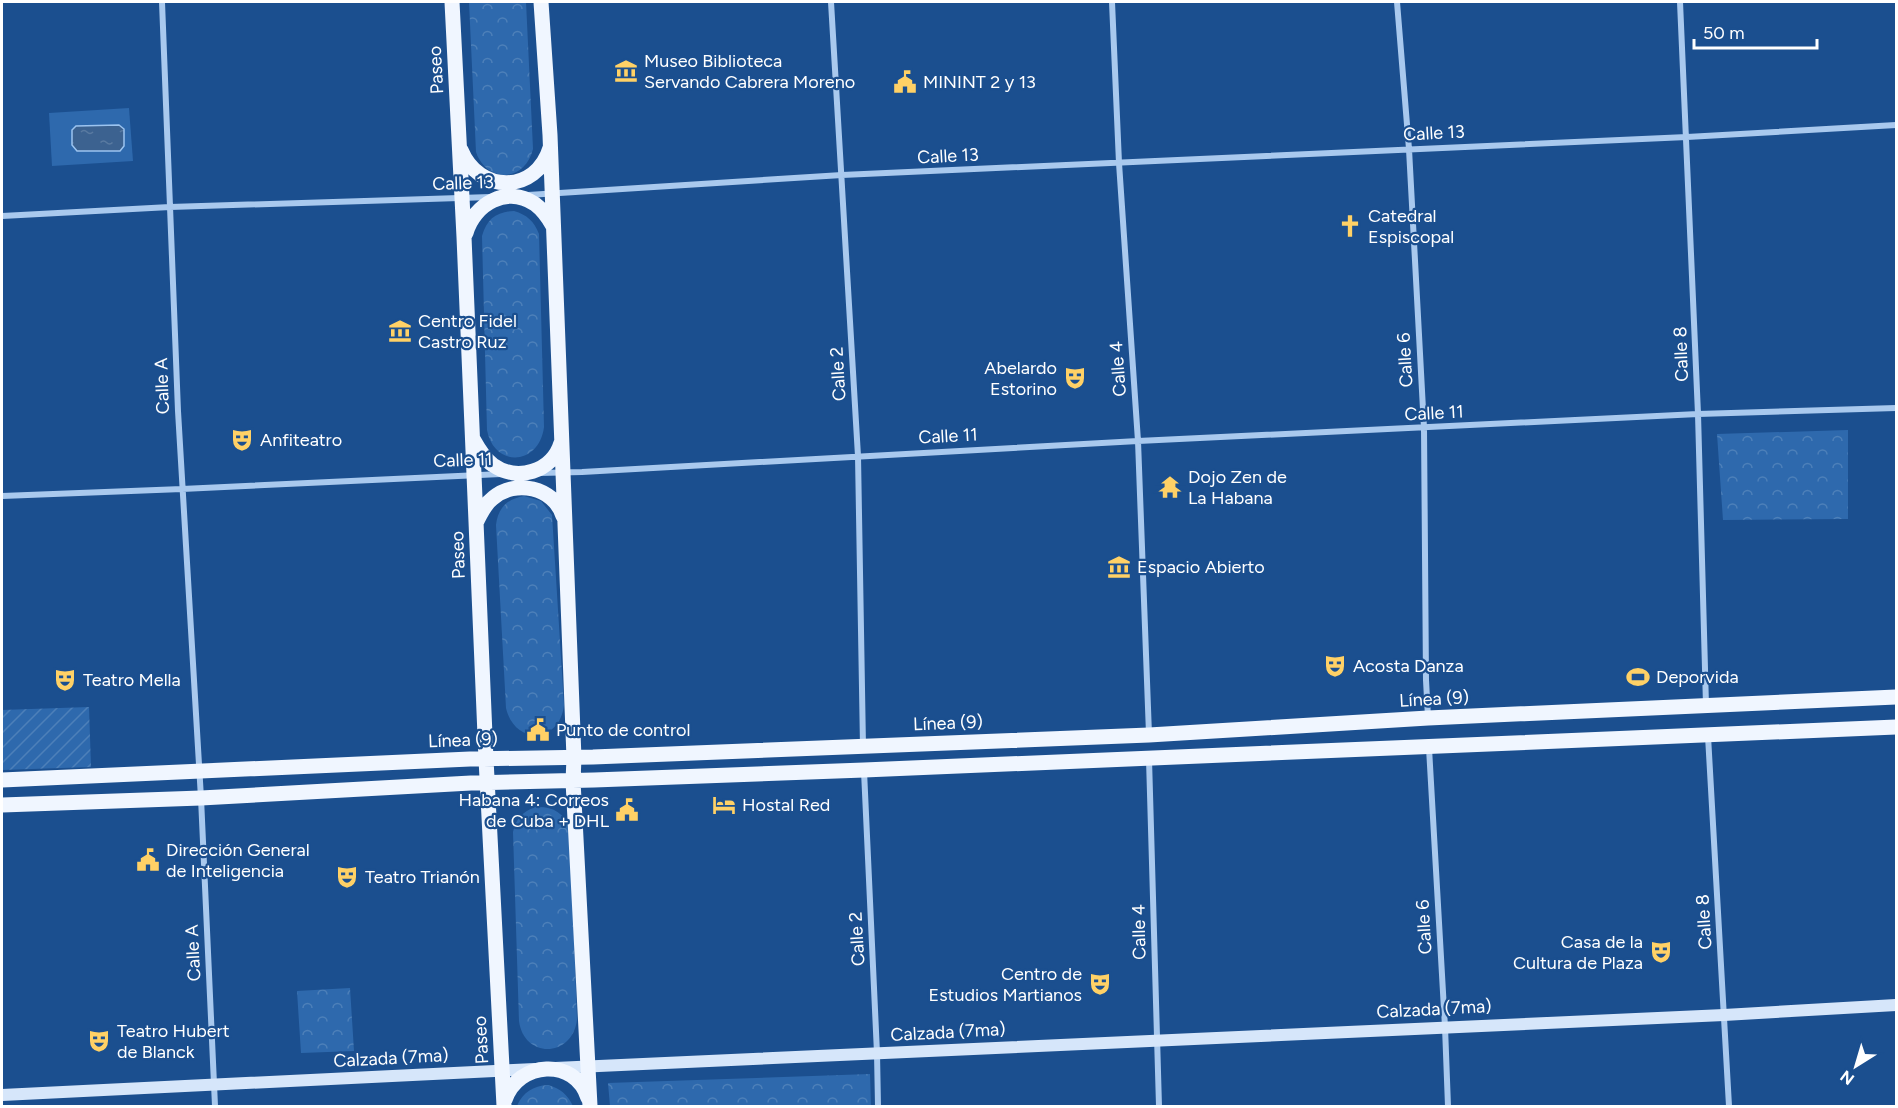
<svg xmlns="http://www.w3.org/2000/svg" width="1898" height="1108" font-family="Figtree,sans-serif">
  <style>
    .park { fill: url(#park-crowns) }
    .garden { fill: url(#garden-furrows) }
    .pitch { fill: #2e69ad }
    .water { fill: url(#water-ripples); stroke: #9cc4f0; stroke-width: 1.5 }
    .lines { fill: none; stroke-linecap: round; stroke-linejoin: round }
    .street { stroke: #a9c9ee; stroke-width: 6 }
    .secondary { stroke: #d6e6fa; stroke-width: 12 }
    .primary { stroke: #f0f6ff; stroke-width: 15 }
    .labels { text-anchor: middle; dominant-baseline: central; stroke-width: 4.5; stroke-linejoin: round; paint-order: stroke }
    .poi-label { font-size: 18px; fill: #fff; stroke: #1b4f8f; text-anchor: start }
    .street-label { font-size: 18px; fill: #fff; stroke: #1b4f8f }
  </style>
  <defs>
    <pattern id="park-crowns" width="20" height="18" patternUnits="userSpaceOnUse" patternTransform="scale(1.5)"><rect width="20" height="18" fill="#2e69ad"/><path d="M2 6a3 3 0 1 1 6 0M12 15a3 3 0 1 1 6 0" fill="none" stroke="#4d80b9"/></pattern>
    <pattern id="garden-furrows" width="10" height="10" patternUnits="userSpaceOnUse" patternTransform="scale(1.5)"><rect width="10" height="10" fill="#2e69ad"/><path d="M-1 1l2-2M0 10L10 0M9 11l2-2" fill="none" stroke="#4d80b9"/></pattern>
    <pattern id="water-ripples" width="26" height="14" patternUnits="userSpaceOnUse" patternTransform="scale(1.5)"><rect width="26" height="14" fill="#3c6290"/><path d="M2 4q2-2 4 0t4 0M15 11q2-2 4 0t4 0" fill="none" stroke="#597aa1"/></pattern>
  </defs>
  <rect width="100%" height="100%" fill="#1b4f8f"/>
  <path class="park" d="M469,2H526L533,149C525,182 487,184 476,152Z
    M514,211C527,215 534,221 539,234L544,427C539,466 494,468 487,430L482,236C487,219 496,212 514,211Z
    M1848,430V519L1723,520L1717,434Z
    M524,496L541,501L552,515L564,705C560,743 515,746 506,708L496,525C498,508 507,499 524,496Z
    M535,807C552,806 564,812 570,829L577,1020C572,1058 524,1059 519,1021L513,832C516,819 522,812 535,807Z
    M350,988L354,1051L301,1053L297,991Z
    M870,1074L871,1106H610L608,1083Z
    M548,1085C561,1089 567,1094 573,1106H517C523,1092 533,1086 548,1085Z"/>
  <path class="garden" d="M89,707L91,767L2,770V710Z"/>
  <path class="pitch" d="M129,108L133,161L52,166L49,113Z"/>
  <path class="water" d="M119,125L124,129V146L120,151H77L72,145V130L76,126Z"/>
  <g class="lines">
    <path class="street" d="M162,2L178,411L201,798L215,1106
      M831,2L858,456L863,746
      M1112,2L1119,163L1138,441L1149,734
      M1397,2L1409,149L1424,428L1426,680L1428,717
      M1680,2L1698,414L1706,705
      M528,195L842,175L1687,137L1896,125
      M2,216L170,207L491,197
      M539,473L582,472L1138,441L1698,414L1896,408
      M2,496L182,489L501,474
      M1708,736L1729,1106
      M1429,748L1445,1027L1448,1106
      M1149,759L1159,1106
      M864,771L877,1053L878,1106"/>
    <path class="secondary" d="M555,1068L1724,1015L1896,1005
      M2,1095L535,1069"/>
    <path class="primary" d="M452,2L464,237L486,759L504,1106
      M541,2L550,135L574,758L573,781L590,1106
      M461,150C479,194 536,194 550,148
      M466,233C474,204 507,185 535,204C543,210 548,217 553,226
      M473,439C478,448 484,459 493,465C517,482 552,472 561,443
      M477,521C481,513 485,504 493,498C515,479 554,487 563,516
      M2,780L470,759L593,757L1149,735L1428,718L1896,697
      M2,805L201,798L471,783L594,780L864,770L1896,727
      M505,1100C518,1061 575,1057 588,1098"/>
  </g>
  <defs>
    <g id="museum-bare" transform="scale(1.8)"><path d="M0-6L6-3V-2H-6V-3ZM-5-1h2V3h-2ZM-1-1h2V3h-2ZM3-1h2V3H3ZM-6 4H6V6H-6Z" fill="#ffd166" stroke="#1b4f8f" stroke-width="2.5" paint-order="stroke"/></g>
    <g id="civic-bare" transform="scale(1.8)"><path d="M-.6-6.5H3V-4.5H.6V-3L4-1V1h2V6H-6V1h2V-1L-.6-3ZM-1.2 2.5V6h2.4V2.5Z" fill="#ffd166" stroke="#1b4f8f" stroke-width="2.5" paint-order="stroke"/></g>
    <g id="church-bare" transform="scale(1.8)"><path d="M-1.2-6h2.4v3.5h3.3v2.4h-3.3V6h-2.4V-.1h-3.3v-2.4h3.3Z" fill="#ffd166" stroke="#1b4f8f" stroke-width="2.5" paint-order="stroke"/></g>
    <g id="theatre-bare" transform="scale(1.8)"><path d="M-5-5.5Q0-4 5-5.5V0Q5 5 0 6Q-5 5-5 0ZM-3.3-2.5H-1v1.5H-3.3ZM1-2.5H3.3v1.5H1ZM-2.8 1Q0 5.5 2.8 1Z" fill="#ffd166" stroke="#1b4f8f" stroke-width="2.5" paint-order="stroke"/></g>
    <g id="temple-bare" transform="scale(1.8)"><path d="M0-6L5-2H3V0L6.5 2.5H4V6H1.5V3h-3V6H-4V2.5H-6.5L-3 0V-2H-5Z" fill="#ffd166" stroke="#1b4f8f" stroke-width="2.5" paint-order="stroke"/></g>
    <g id="stadium-bare" transform="scale(1.8)"><path d="M0-5a6.5 5 0 1 0 0 10a6.5 5 0 1 0 0-10ZM-3.5-1.8h7v3.6h-7Z" fill="#ffd166" stroke="#1b4f8f" stroke-width="2.5" paint-order="stroke"/></g>
    <g id="hotel-bare" transform="scale(1.8)"><path d="M-6-4.5h1.5V1H6V5H4.5V3h-9V5H-6ZM-4 0a1.8 1.8 0 1 1 3.6 0ZM.5 0V-2.5h3Q6-2.5 6 0Z" fill="#ffd166" stroke="#1b4f8f" stroke-width="2.5" paint-order="stroke"/></g>
  </defs>
  <g fill-rule="evenodd">
    <use href="#museum-bare" x="626" y="71"/>
    <use href="#civic-bare" x="905" y="82"/>
    <use href="#church-bare" x="1350" y="226"/>
    <use href="#museum-bare" x="400" y="331"/>
    <use href="#theatre-bare" x="1075" y="378"/>
    <use href="#theatre-bare" x="242" y="440"/>
    <use href="#temple-bare" x="1170" y="487"/>
    <use href="#museum-bare" x="1119" y="567"/>
    <use href="#theatre-bare" x="1335" y="666"/>
    <use href="#stadium-bare" x="1638" y="677"/>
    <use href="#theatre-bare" x="65" y="680"/>
    <use href="#civic-bare" x="538" y="730"/>
    <use href="#hotel-bare" x="724" y="805"/>
    <use href="#civic-bare" x="627" y="810"/>
    <use href="#civic-bare" x="148" y="860"/>
    <use href="#theatre-bare" x="347" y="877"/>
    <use href="#theatre-bare" x="1661" y="952"/>
    <use href="#theatre-bare" x="1100" y="984"/>
    <use href="#theatre-bare" x="99" y="1041"/>
  </g>
  <g class="labels">
    <g class="poi-label">
      <text x="644" y="61">Museo Biblioteca<tspan x="644" dy="21">Servando Cabrera Moreno</tspan></text>
      <text x="923" y="82">MININT 2 y 13</text>
      <text x="1368" y="216">Catedral<tspan x="1368" dy="21">Espiscopal</tspan></text>
      <text x="418" y="321">Centro Fidel<tspan x="418" dy="21">Castro Ruz</tspan></text>
      <text x="1057" y="368" text-anchor="end">Abelardo<tspan x="1057" dy="21">Estorino</tspan></text>
      <text x="260" y="440">Anfiteatro</text>
      <text x="1188" y="477">Dojo Zen de<tspan x="1188" dy="21">La Habana</tspan></text>
      <text x="1137" y="567">Espacio Abierto</text>
      <text x="1353" y="666">Acosta Danza</text>
      <text x="1656" y="677">Deporvida</text>
      <text x="83" y="680">Teatro Mella</text>
      <text x="556" y="730">Punto de control</text>
      <text x="609" y="800" text-anchor="end">Habana 4: Correos<tspan x="609" dy="21">de Cuba + DHL</tspan></text>
      <text x="742" y="805">Hostal Red</text>
      <text x="166" y="850">Dirección General<tspan x="166" dy="21">de Inteligencia</tspan></text>
      <text x="365" y="877">Teatro Trianón</text>
      <text x="1643" y="942" text-anchor="end">Casa de la<tspan x="1643" dy="21">Cultura de Plaza</tspan></text>
      <text x="1082" y="974" text-anchor="end">Centro de<tspan x="1082" dy="21">Estudios Martianos</tspan></text>
      <text x="117" y="1031">Teatro Hubert<tspan x="117" dy="21">de Blanck</tspan></text>
    </g>
    <g class="street-label">
      <text transform="translate(436 70) rotate(-93)">Paseo</text>
      <text transform="translate(1434 133) rotate(-3)">Calle 13</text>
      <text transform="translate(948 156) rotate(-3)">Calle 13</text>
      <text transform="translate(463 183) rotate(-2)">Calle 13</text>
      <text transform="translate(1681 354) rotate(-92)">Calle 8</text>
      <text transform="translate(1405 360) rotate(-93)">Calle 6</text>
      <text transform="translate(1118 369) rotate(-94)">Calle 4</text>
      <text transform="translate(838 374) rotate(-93)">Calle 2</text>
      <text transform="translate(162 386) rotate(-92)">Calle A</text>
      <text transform="translate(1434 413) rotate(-3)">Calle 11</text>
      <text transform="translate(948 436) rotate(-3)">Calle 11</text>
      <text transform="translate(463 460) rotate(-2)">Calle 11</text>
      <text transform="translate(458 555) rotate(-92)">Paseo</text>
      <text transform="translate(1434 699) rotate(-3)">Línea (9)</text>
      <text transform="translate(948 723) rotate(-2)">Línea (9)</text>
      <text transform="translate(463 740) rotate(-2)">Línea (9)</text>
      <text transform="translate(1704 922) rotate(-93)">Calle 8</text>
      <text transform="translate(1424 927) rotate(-93)">Calle 6</text>
      <text transform="translate(1139 932) rotate(-91)">Calle 4</text>
      <text transform="translate(857 939) rotate(-93)">Calle 2</text>
      <text transform="translate(193 953) rotate(-93)">Calle A</text>
      <text transform="translate(1434 1009) rotate(-3)">Calzada (7ma)</text>
      <text transform="translate(948 1032) rotate(-3)">Calzada (7ma)</text>
      <text transform="translate(481 1040) rotate(-93)">Paseo</text>
      <text transform="translate(391 1058) rotate(-3)">Calzada (7ma)</text>
    </g>
  </g>
  <rect width="1898" height="1108" fill="none" stroke="#ffffff" stroke-width="6"/>
  <g transform="translate(1856 1066) rotate(217)" stroke="#1b4f8f" stroke-width="4.5" paint-order="stroke">
  <path d="M0-4.5L10 22L0 15L-10 22Z" fill="#ffffff"/>
  <text y="-9" font-size="16" font-weight="bold" text-anchor="middle" fill="#ffffff">N</text>
  </g>
  <path d="M1694 39v9h123v-9" fill="none" stroke="#ffffff" stroke-width="3"/>
  <text x="1703" y="39" font-size="18" fill="#ffffff" stroke="#1b4f8f" stroke-width="4.5" paint-order="stroke">50 m</text>
</svg>
